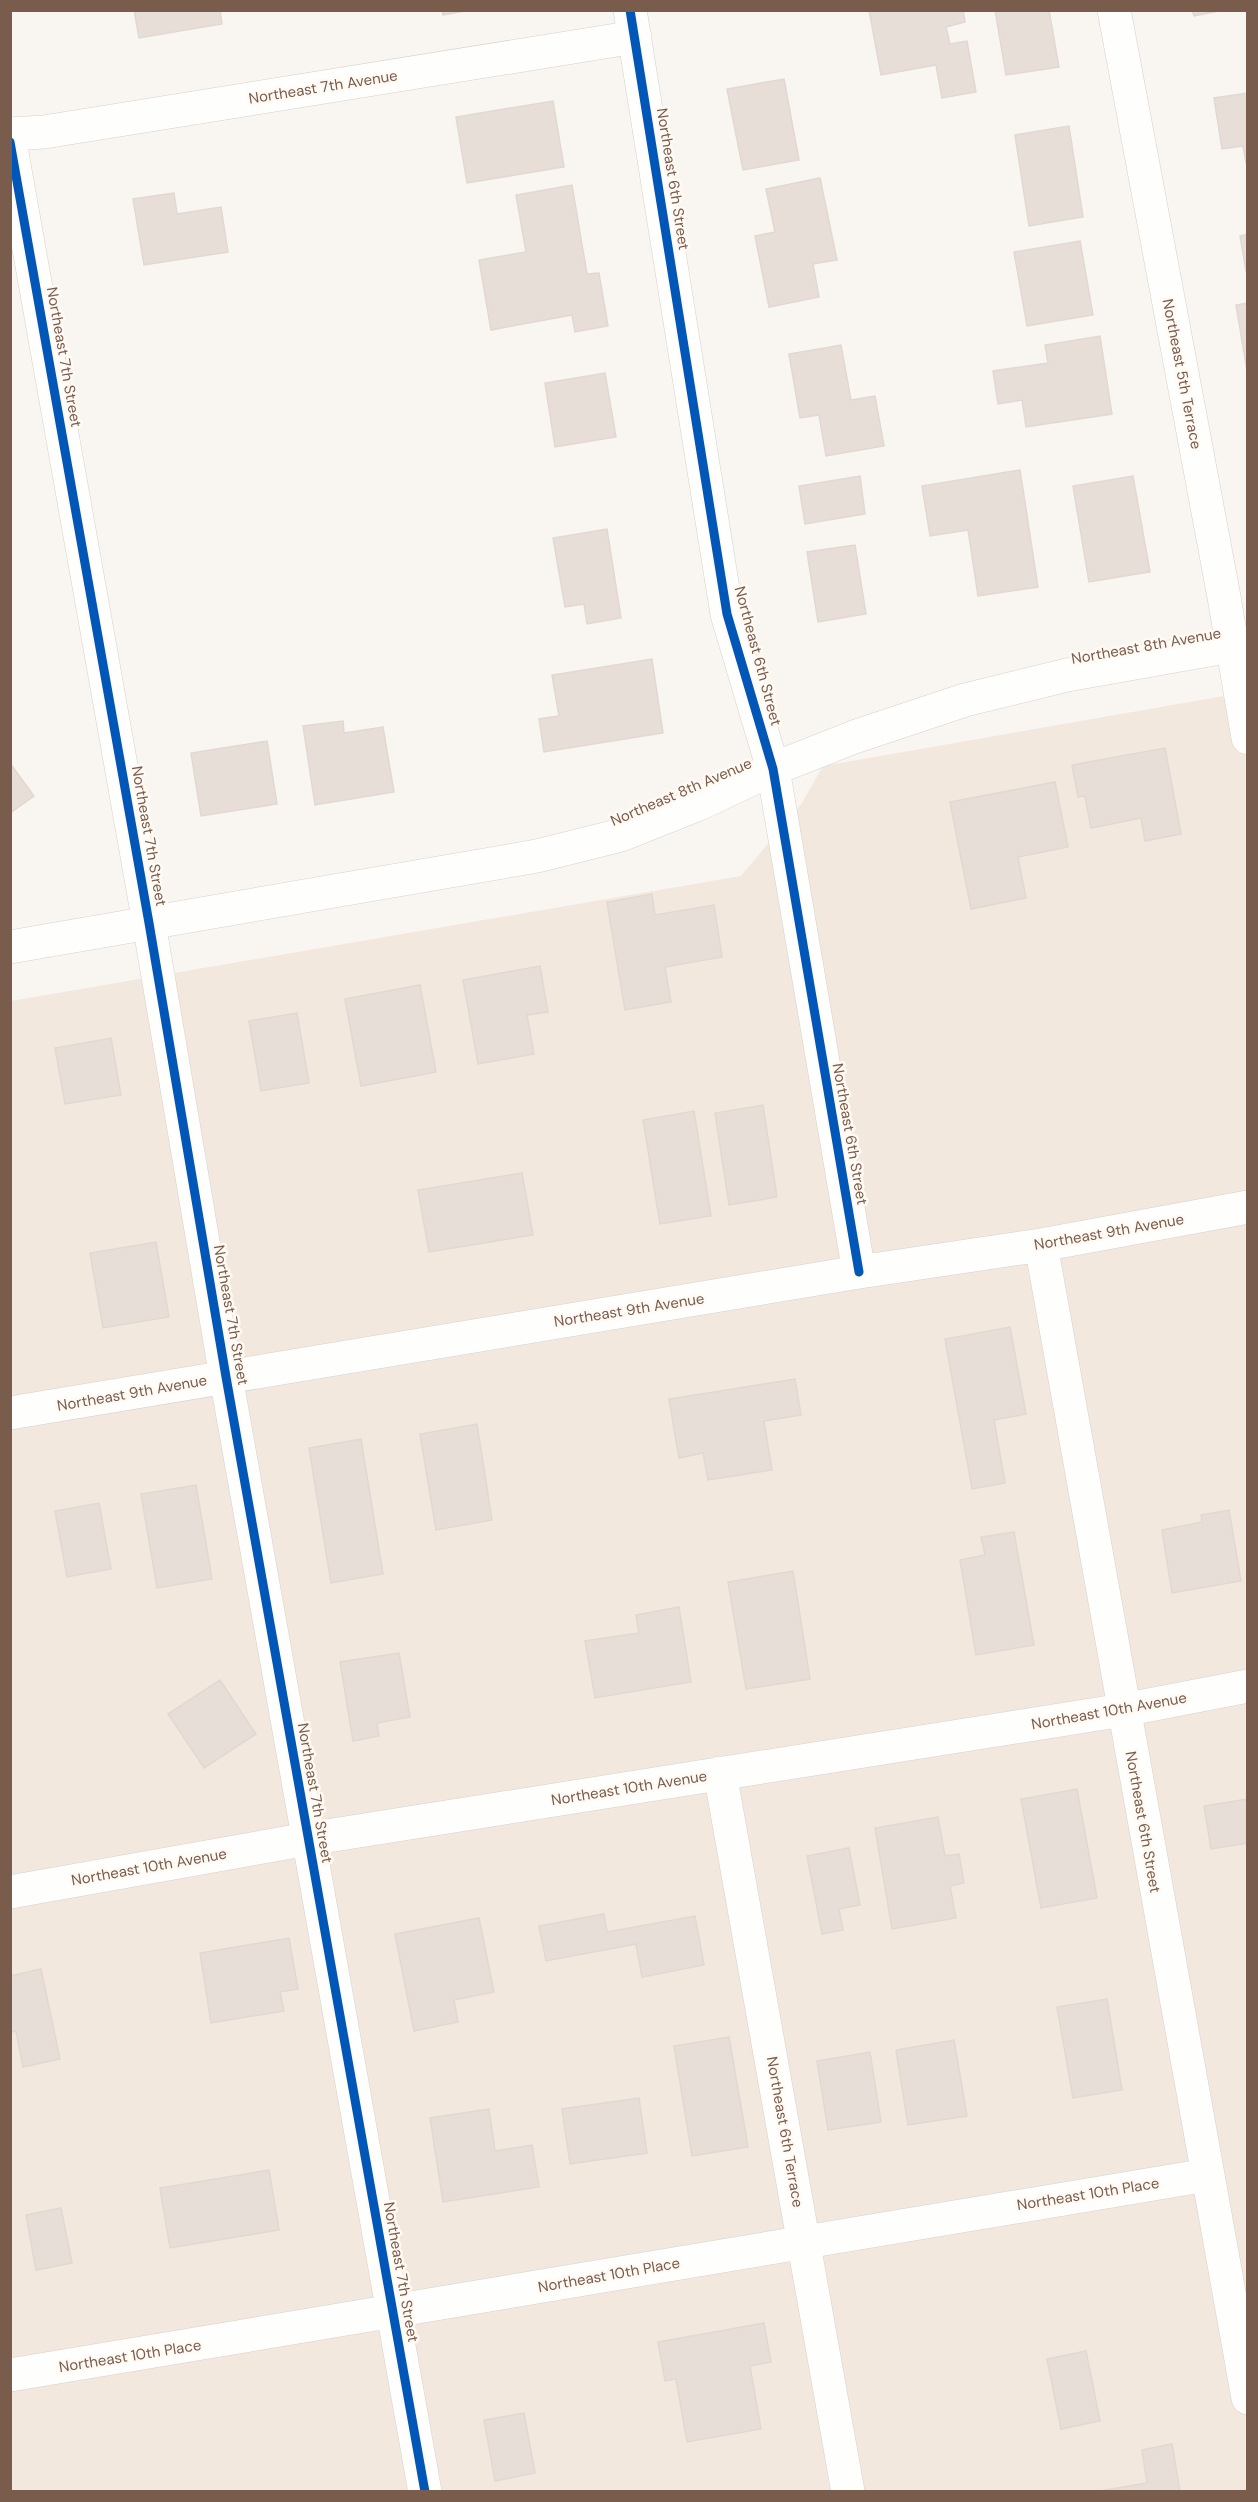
<svg xmlns="http://www.w3.org/2000/svg" width="1258" height="2502" font-family="'DM Sans',sans-serif">
  <style>
    .residential { fill: #f2e8de }
    .building { fill: #e6ded7; stroke: #e2d8d2; stroke-width: 1.5 }
    .lines { fill: none; stroke-linecap: round; stroke-linejoin: round }
    .street-casing { stroke: #d7d1cb; stroke-width: 34 }
    .secondary-casing { stroke: #d9d2cb; stroke-width: 34 }
    .street { stroke: #fefefd; stroke-width: 33 }
    .secondary { stroke: #fefefd; stroke-width: 33 }
    .cycleway-casing { stroke: #fffaf3; stroke-width: 13 }
    .cycleway { stroke: #0057b8; stroke-width: 9 }
    .labels { text-anchor: middle; dominant-baseline: central; stroke-width: 5; stroke-linejoin: round; paint-order: stroke }
    .street-label { font-size: 15px; fill: #7a5c4d; stroke: #fffaf3 }
  </style>
  <rect width="100%" height="100%" fill="#f9f5f0"/>
  <path class="residential" d="M1247,692V2491L11,2492V1001L741,876L802,803L823,766Z"/>
  <path class="building" d="M134,10H220L222,24L139,38Z
    M442,10H471L443,15Z
    M869,10H963L965,22L946,27L950,44L967,41L976,92L942,98L936,65L881,75Z
    M995,10H1049L1059,67L1006,75Z
    M1192,10H1224L1194,16Z
    M784,79L799,160L743,170L727,89Z
    M1248,93V162L1246,163L1243,146L1222,149L1214,98Z
    M553,101L564,167L467,183L456,117Z
    M1069,126L1083,217L1029,226L1015,135Z
    M820,178L837,260L813,264L819,297L769,307L755,236L775,232L766,189Z
    M572,185L587,274L599,273L608,326L575,332L572,315L491,330L479,260L526,252L516,195Z
    M174,193L177,214L221,207L228,252L144,265L133,199Z
    M1248,234V271H1246L1240,236Z
    M1080,241L1093,315L1027,326L1014,252Z
    M1248,303V371H1247L1236,305Z
    M1100,336L1112,414L1026,427L1022,400L998,404L993,371L1048,363L1045,345Z
    M841,345L851,400L875,396L884,446L826,456L819,415L800,418L789,354Z
    M605,373L616,437L555,447L545,383Z
    M1020,470L1038,587L978,596L968,530L930,536L922,486Z
    M860,476L865,514L805,524L799,486Z
    M1133,476L1150,572L1089,582L1073,486Z
    M607,529L621,618L587,624L584,604L565,607L553,538Z
    M855,545L866,614L818,622L807,552Z
    M652,659L663,733L544,752L539,719L559,716L552,675Z
    M343,721L344,733L383,727L394,792L315,805L303,726Z
    M267,741L277,804L201,816L191,753Z
    M1165,748L1181,834L1145,841L1141,818L1091,828L1085,796L1078,797L1072,765Z
    M10,763L34,796L10,813Z
    M1055,782L1068,847L1018,857L1026,898L971,909L950,802Z
    M652,894L655,915L714,905L722,957L665,967L671,1002L625,1010L607,902Z
    M540,966L548,1012L527,1015L534,1054L478,1064L463,980Z
    M420,985L436,1072L361,1086L345,999Z
    M297,1013L309,1083L261,1091L249,1021Z
    M111,1038L121,1095L65,1104L55,1048Z
    M763,1105L777,1197L729,1205L715,1113Z
    M694,1111L711,1216L660,1224L643,1120Z
    M522,1173L533,1235L429,1252L418,1190Z
    M156,1242L169,1317L103,1328L90,1253Z
    M1010,1327L1026,1414L994,1420L1005,1483L972,1489L945,1339Z
    M795,1379L801,1415L764,1421L772,1470L708,1480L703,1453L679,1458L669,1399Z
    M477,1424L492,1520L436,1530L420,1434Z
    M361,1439L383,1574L331,1583L309,1448Z
    M196,1485L212,1579L157,1588L141,1494Z
    M99,1503L111,1569L67,1577L55,1511Z
    M1229,1510L1241,1581L1172,1593L1162,1530L1202,1522L1201,1515Z
    M1014,1532L1034,1645L976,1655L960,1560L985,1555L981,1537Z
    M793,1571L810,1679L746,1689L728,1582Z
    M679,1607L691,1682L595,1698L585,1641L639,1633L636,1615Z
    M399,1653L410,1717L377,1723L379,1736L353,1741L340,1662Z
    M220,1680L256,1734L204,1768L168,1714Z
    M1077,1789L1097,1898L1041,1908L1021,1799Z
    M1248,1799V1843L1211,1849L1204,1806Z
    M938,1817L945,1856L959,1854L964,1883L950,1886L956,1918L892,1929L875,1828Z
    M849,1848L860,1905L839,1909L843,1930L822,1934L807,1856Z
    M604,1914L607,1932L695,1916L704,1965L642,1977L636,1944L546,1961L539,1926Z
    M479,1918L494,1992L454,2000L458,2022L414,2031L395,1934Z
    M289,1938L298,1989L280,1992L284,2011L211,2023L200,1953Z
    M41,1969L60,2059L23,2067L16,2031L10,2032V1976Z
    M1107,1999L1122,2090L1073,2098L1057,2007Z
    M729,2037L748,2147L692,2156L674,2046Z
    M954,2040L967,2116L908,2125L896,2050Z
    M870,2052L881,2122L828,2130L817,2061Z
    M639,2098L647,2153L570,2164L562,2109Z
    M489,2109L495,2151L532,2145L539,2187L443,2202L430,2118Z
    M269,2170L279,2230L170,2248L160,2188Z
    M61,2208L72,2263L36,2270L26,2215Z
    M764,2323L771,2362L750,2366L761,2429L687,2442L676,2379L665,2381L658,2342Z
    M1086,2351L1100,2421L1061,2429L1047,2359Z
    M524,2413L535,2473L495,2481L484,2420Z
    M1172,2444L1180,2492H1094L1147,2483L1142,2450Z"/>
  <g class="lines">
    <g class="street-casing">
      <path id="street" d="M630,10L727,614L773,769L859,1272
        M1114,10L1224,597L1248,738
        M10,134L44,132L635,37
        M10,142L149,923L226,1377L425,2492
        M1041,1245L1248,2398
        M10,1413L859,1272L1041,1245L1248,1207
        M720,1773L848,2492
        M10,1892L308,1839L1123,1710L1248,1686
        M10,2375L1207,2175"/>
    </g>
    <g class="secondary-casing">
      <path id="secondary" d="M10,947L537,856L621,835L699,804L773,769L854,737L965,700L1067,675L1248,643"/>
    </g>
    <use href="#street" class="street"/>
    <use href="#secondary" class="secondary"/>
    <g class="cycleway-casing">
      <path id="cycleway" d="M630,10L727,614L773,769L859,1272
        M10,142L149,923L226,1377L425,2492"/>
    </g>
    <use href="#cycleway" class="cycleway"/>
  </g>
  <g class="labels">
    <g class="street-label">
      <text transform="translate(323 87) rotate(-9)">Northeast 7th Avenue</text>
      <text transform="translate(673 179) rotate(81)">Northeast 6th Street</text>
      <text transform="translate(64 357) rotate(80)">Northeast 7th Street</text>
      <text transform="translate(1182 374) rotate(79)">Northeast 5th Terrace</text>
      <text transform="translate(1146 646) rotate(-10)">Northeast 8th Avenue</text>
      <text transform="translate(758 656) rotate(75)">Northeast 6th Street</text>
      <text transform="translate(681 792) rotate(-23)">Northeast 8th Avenue</text>
      <text transform="translate(149 836) rotate(80)">Northeast 7th Street</text>
      <text transform="translate(850 1134) rotate(80)">Northeast 6th Street</text>
      <text transform="translate(1109 1232) rotate(-10)">Northeast 9th Avenue</text>
      <text transform="translate(629 1310) rotate(-9)">Northeast 9th Avenue</text>
      <text transform="translate(231 1315) rotate(80)">Northeast 7th Street</text>
      <text transform="translate(132 1393) rotate(-10)">Northeast 9th Avenue</text>
      <text transform="translate(1109 1711) rotate(-10)">Northeast 10th Avenue</text>
      <text transform="translate(629 1788) rotate(-9)">Northeast 10th Avenue</text>
      <text transform="translate(315 1793) rotate(80)">Northeast 7th Street</text>
      <text transform="translate(1143 1822) rotate(80)">Northeast 6th Street</text>
      <text transform="translate(149 1867) rotate(-10)">Northeast 10th Avenue</text>
      <text transform="translate(785 2132) rotate(80)">Northeast 6th Terrace</text>
      <text transform="translate(1088 2194) rotate(-9)">Northeast 10th Place</text>
      <text transform="translate(401 2272) rotate(80)">Northeast 7th Street</text>
      <text transform="translate(609 2275) rotate(-10)">Northeast 10th Place</text>
      <text transform="translate(130 2356) rotate(-9)">Northeast 10th Place</text>
    </g>
  </g>
  <rect width="1258" height="2502" fill="none" stroke="#7a5c4d" stroke-width="24"/>
</svg>
